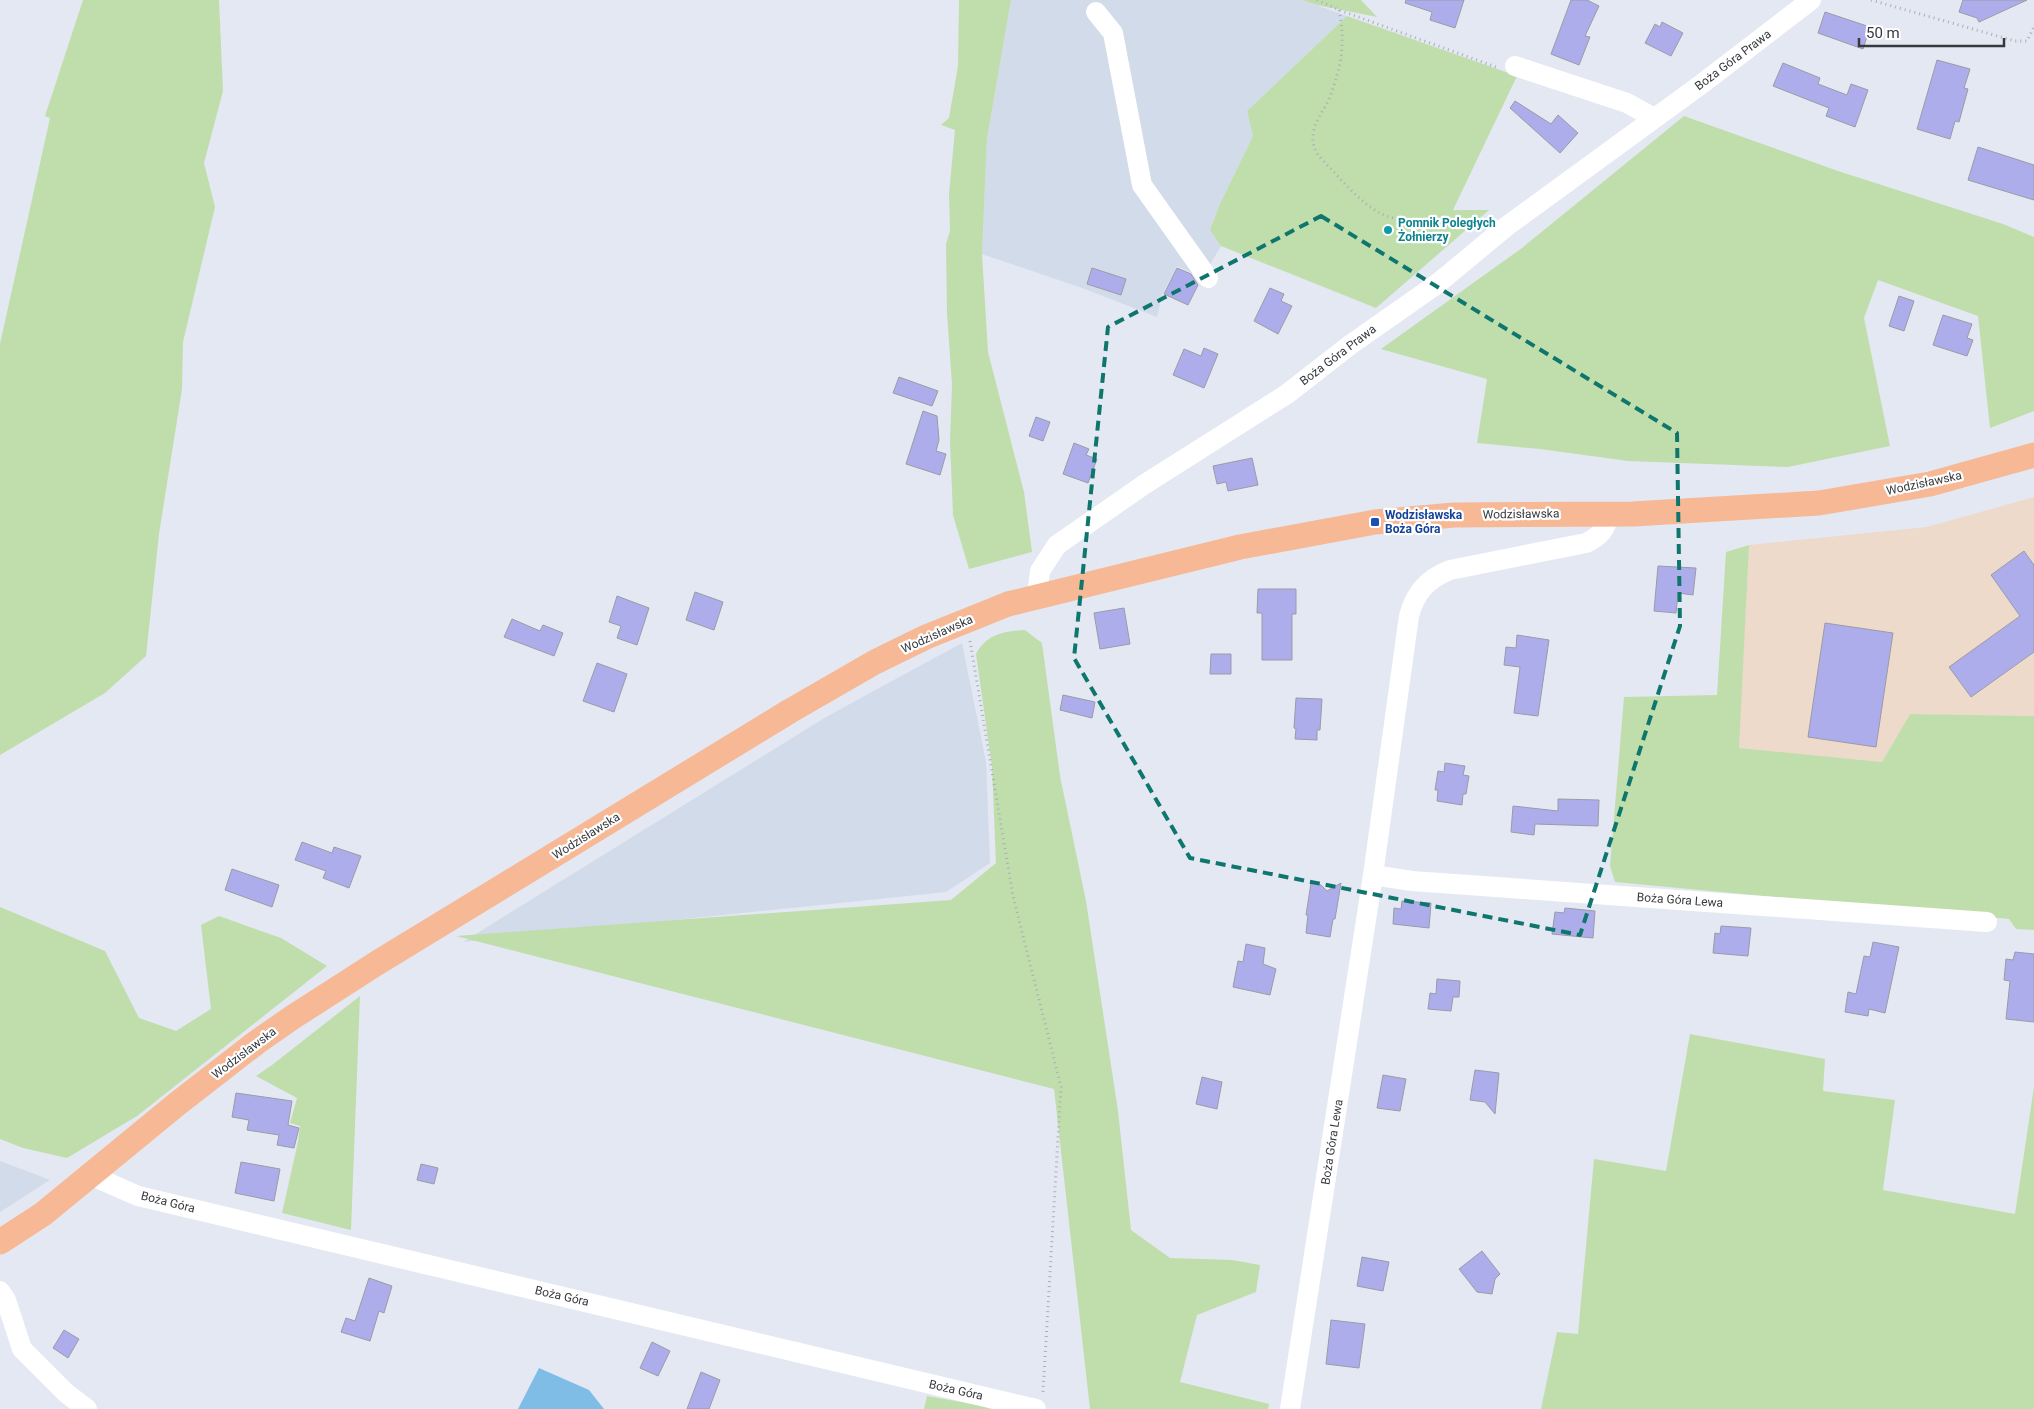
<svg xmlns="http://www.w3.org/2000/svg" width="2034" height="1409" font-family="Roboto,sans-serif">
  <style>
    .commercial { fill: #eedacb }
    .built { fill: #d1dbea }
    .green { fill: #c0deab }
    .water { fill: #7fbde7 }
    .building { fill: #aeadeb; stroke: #9b9ba5 }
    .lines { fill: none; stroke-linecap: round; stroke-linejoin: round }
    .path { stroke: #aaaeb7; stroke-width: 3; stroke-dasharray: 1 4; stroke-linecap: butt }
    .minor { stroke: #fff; stroke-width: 20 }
    .major { stroke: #f7b895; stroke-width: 25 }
    .marked { fill: none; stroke: #0f766e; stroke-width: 4; stroke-dasharray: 10 6; stroke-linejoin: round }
    .culture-dot { fill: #0f9aa8; stroke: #fff; stroke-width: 2 }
    .transit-dot { fill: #1a4fb4; stroke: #fff; stroke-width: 2 }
    .labels { text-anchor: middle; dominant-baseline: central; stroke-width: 4.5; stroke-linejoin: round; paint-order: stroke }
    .street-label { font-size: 12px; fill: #36393d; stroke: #fff }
    .culture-label { font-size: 12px; font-weight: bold; fill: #0d838f; stroke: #fff; text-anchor: start }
    .transit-label { font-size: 12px; font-weight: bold; fill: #164399; stroke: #fff; text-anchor: start }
  </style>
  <rect width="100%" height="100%" fill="#e3e8f3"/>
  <path class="commercial" d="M2034,497V716L1910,714L1882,762L1738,748L1749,545L1927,527Z"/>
  <path class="built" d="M1011,0H1302L1347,16L1247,111L1253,136L1219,206L1210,230L1221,246L1202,278L1177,266L1162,295L1157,317L1085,289L982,254L987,139Z
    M962,643L986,762L990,863L946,892L463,942L826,717Z
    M0,1161L50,1180L0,1212Z"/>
  <path class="green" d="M83,0H219L223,91L204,163L215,207L183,342L182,389L159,534L146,656L105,693L0,755V344L50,118L45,116Z
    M959,0H1011L987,139L982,254L988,352L1024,492L1032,552L969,569L953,515L950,442L952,385L947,313L946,244L950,231L949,194L955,130L941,125L949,118L958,66Z
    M1302,0H1361L1377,17L1317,5Z
    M1347,16L1517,76L1453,210H1489L1376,308L1221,246L1210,230L1219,206L1253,136L1247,111Z
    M1684,116L1838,171L2003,224L2034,237V411L1990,428L1978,316L1878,280L1864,318L1890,446L1788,467L1628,461L1540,449L1477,443L1487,379L1381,349L1522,248Z
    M1749,545L1739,748L1882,762L1910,714L2034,716V930L2016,929L2009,919L1615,882L1610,866L1624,697L1717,695L1726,552Z
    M1025,630L1042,643L1060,776L1086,901L1118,1111L1131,1230L1170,1258L1232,1260L1260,1265L1256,1292L1197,1315L1180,1382L1269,1404L1268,1409H1090L1054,1089L456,936L951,900L996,863L992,767L976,654C986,634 1005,631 1025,630Z
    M0,907L105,951L139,1018L176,1031L211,1009L201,925L219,916L281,938L327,966L137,1116L67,1158L23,1148L0,1139Z
    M360,996L351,1230L282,1213L298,1142L300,1126L290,1123L297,1098L256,1076L272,1065Z
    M1690,1034L1825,1059L1823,1091L1895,1100L1883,1190L2015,1214L2034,1087V1409H1541L1557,1332L1578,1334L1594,1159L1666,1171Z
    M927,1396L1000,1409H924Z"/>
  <path class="water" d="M539,1368L589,1390L604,1409H518Z"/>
  <path class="building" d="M1406,0H1464L1455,28L1430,20L1432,12L1405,3Z
    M1571,0H1587L1599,6L1585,36L1590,37L1579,65L1551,54Z
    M1963,0H2027L1979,22L1977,18L1959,12Z
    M1825,12L1870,27L1863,49L1818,33Z
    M1662,22L1683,33L1671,56L1645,43L1655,24L1660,27Z
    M1937,60L1970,69L1964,88L1968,89L1959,122L1955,121L1950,139L1917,129Z
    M1783,63L1820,78L1818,84L1847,95L1851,84L1868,90L1855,127L1826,116L1829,108L1773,86Z
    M1515,101L1551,124L1558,115L1578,133L1560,153L1510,108Z
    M1978,147L2034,165V200L1968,180Z
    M1092,268L1126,279L1121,295L1087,284Z
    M1177,268L1191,274L1198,285L1188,305L1164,294Z
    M1270,288L1284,294L1281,301L1292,306L1278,334L1254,321Z
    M1899,296L1914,301L1904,331L1889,326Z
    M1943,315L1972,324L1967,338L1973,340L1967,356L1933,345Z
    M1204,348L1218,354L1204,388L1173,375L1184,349L1201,356Z
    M899,377L938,391L932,406L893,393Z
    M923,411L937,416L939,440L936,451L946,454L940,475L906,464Z
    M1036,417L1050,422L1043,441L1029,436Z
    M1074,443L1089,449L1086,455L1097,459L1088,483L1063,474Z
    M1252,458L1258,485L1228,491L1226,482L1217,484L1213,466Z
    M2024,551L2034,565V652L1971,697L1949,667L2020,616L1991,575Z
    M1658,566L1696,568L1693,595L1678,593L1676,613L1654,611Z
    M1258,589H1296V614H1292V660H1262V613H1257Z
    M695,592L723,602L714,630L686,620Z
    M617,596L649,608L637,645L617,638L621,626L609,622Z
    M1124,608L1130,644L1100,649L1094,613Z
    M512,619L540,631L543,625L563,633L554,656L504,637Z
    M1825,623L1893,633L1876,747L1808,737Z
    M1517,635L1549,640L1538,716L1514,713L1520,667L1504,665L1506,647L1516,648Z
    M1211,654H1231V674H1210Z
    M597,663L627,674L614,712L583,701Z
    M1063,695L1095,702L1092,718L1060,710Z
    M1296,698L1322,699L1320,730H1317V740L1295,739L1296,729L1294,728Z
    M1445,763L1465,766L1463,775L1469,776L1466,794H1463L1462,805L1437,801L1438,790H1435L1438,771L1444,772Z
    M1558,799L1599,800L1598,826L1535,824L1534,835L1511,832L1513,806L1558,811Z
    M302,842L332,853L334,847L361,856L349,888L323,878L326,871L295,860Z
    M232,869L279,885L272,907L225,890Z
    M1311,883L1321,885L1327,891L1341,883L1335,919H1333L1330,937L1306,933L1308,915H1306Z
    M1402,901L1431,903L1429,928L1393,924L1394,908L1401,909Z
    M1565,908L1595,911L1593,938L1552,934L1555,912L1564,913Z
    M1721,926L1751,928L1748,956L1713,953L1715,933L1720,934Z
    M1873,942L1899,947L1885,1013L1869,1009L1868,1016L1845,1012L1848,992L1856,994L1864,956L1870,957Z
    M1246,944L1265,948L1263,964L1276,969L1270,995L1233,987L1238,961L1243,962Z
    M2015,952L2034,954V1022L2006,1019L2010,981L2004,980L2006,959L2013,960Z
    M1437,979L1460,981L1459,997H1453L1451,1011L1428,1009L1430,993L1436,994Z
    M1475,1070L1499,1073L1495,1114L1485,1102L1470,1100Z
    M1383,1075L1406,1079L1400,1111L1377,1108Z
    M1202,1077L1222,1082L1217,1109L1196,1104Z
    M236,1093L292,1101L288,1125L299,1128L294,1148L277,1145L279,1135L247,1130L249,1120L232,1117Z
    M241,1162L280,1169L274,1201L235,1193Z
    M421,1164L438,1168L434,1184L417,1180Z
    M1482,1251L1500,1274L1495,1279L1492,1294L1477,1292L1459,1269Z
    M1362,1257L1389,1262L1383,1291L1357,1286Z
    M369,1278L392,1286L384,1313L379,1311L370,1341L341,1332L346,1318L355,1321Z
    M1331,1320L1365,1324L1359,1368L1326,1364Z
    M64,1330L79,1339L68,1358L53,1348Z
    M652,1342L670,1351L658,1376L640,1368Z
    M701,1372L720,1380L709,1409H687Z"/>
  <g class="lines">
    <path class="path" d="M1317,0L1339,10L1496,67
      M1871,0L2015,41H2027L2034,27
      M1339,10C1346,42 1341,69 1329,99C1323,112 1313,123 1313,137C1312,153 1324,161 1333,171C1347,186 1361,202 1378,212C1398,224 1451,226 1475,226
      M970,641L1013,896L1061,1087L1043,1392"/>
    <path class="minor" d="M1096,12L1113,33L1142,185L1208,278
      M1515,66L1627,103L1654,118
      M1037,596L1040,571L1057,545L1145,484L1287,394L1350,345L1437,284L1507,226L1703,83L1811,0
      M1373,875L1412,881L1987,922
      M90,1175L138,1196L1036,1409
      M0,1291L6,1300L22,1349L66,1393L87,1409
      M1290,1409L1373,875L1409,616C1415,593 1427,579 1450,570L1586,543C1600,536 1606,530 1609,514"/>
    <path class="major" d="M0,1242L43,1214L177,1104L257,1042L293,1017L377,963L790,711L875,662L926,637L1008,604L1240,547L1375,522L1454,515L1633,514L1819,503L1930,484L2034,455"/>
  </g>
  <path class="marked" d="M1321,216L1677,433L1680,626L1580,935L1190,858L1074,658L1108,327Z"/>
  <circle class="culture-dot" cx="1388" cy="230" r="5"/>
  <rect class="transit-dot" x="1370" y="517" width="10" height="10" rx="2.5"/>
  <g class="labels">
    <g class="street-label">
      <text transform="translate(1733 60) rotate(-37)">Boża Góra Prawa</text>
      <text transform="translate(1338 355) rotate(-37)">Boża Góra Prawa</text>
      <text transform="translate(1924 483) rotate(-12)">Wodzisławska</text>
      <text transform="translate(1521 514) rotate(-1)">Wodzisławska</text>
      <text transform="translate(937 634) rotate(-24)">Wodzisławska</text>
      <text transform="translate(586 836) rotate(-32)">Wodzisławska</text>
      <text transform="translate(1680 900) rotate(4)">Boża Góra Lewa</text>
      <text transform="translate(244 1053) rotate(-37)">Wodzisławska</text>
      <text transform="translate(1332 1142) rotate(-81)">Boża Góra Lewa</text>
      <text transform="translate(168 1202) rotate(14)">Boża Góra</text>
      <text transform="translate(562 1296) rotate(13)">Boża Góra</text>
      <text transform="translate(956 1390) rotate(13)">Boża Góra</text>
    </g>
    <g class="culture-label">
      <text x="1398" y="223">Pomnik Poległych<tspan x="1398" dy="14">Żołnierzy</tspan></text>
    </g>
    <g class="transit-label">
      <text x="1385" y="515">Wodzisławska<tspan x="1385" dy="14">Boża Góra</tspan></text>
    </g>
  </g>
  <path d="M1859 38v8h145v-8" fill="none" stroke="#36393d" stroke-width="2.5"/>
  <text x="1866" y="38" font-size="15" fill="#36393d" stroke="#ffffff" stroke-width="4" paint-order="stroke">50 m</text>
</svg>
